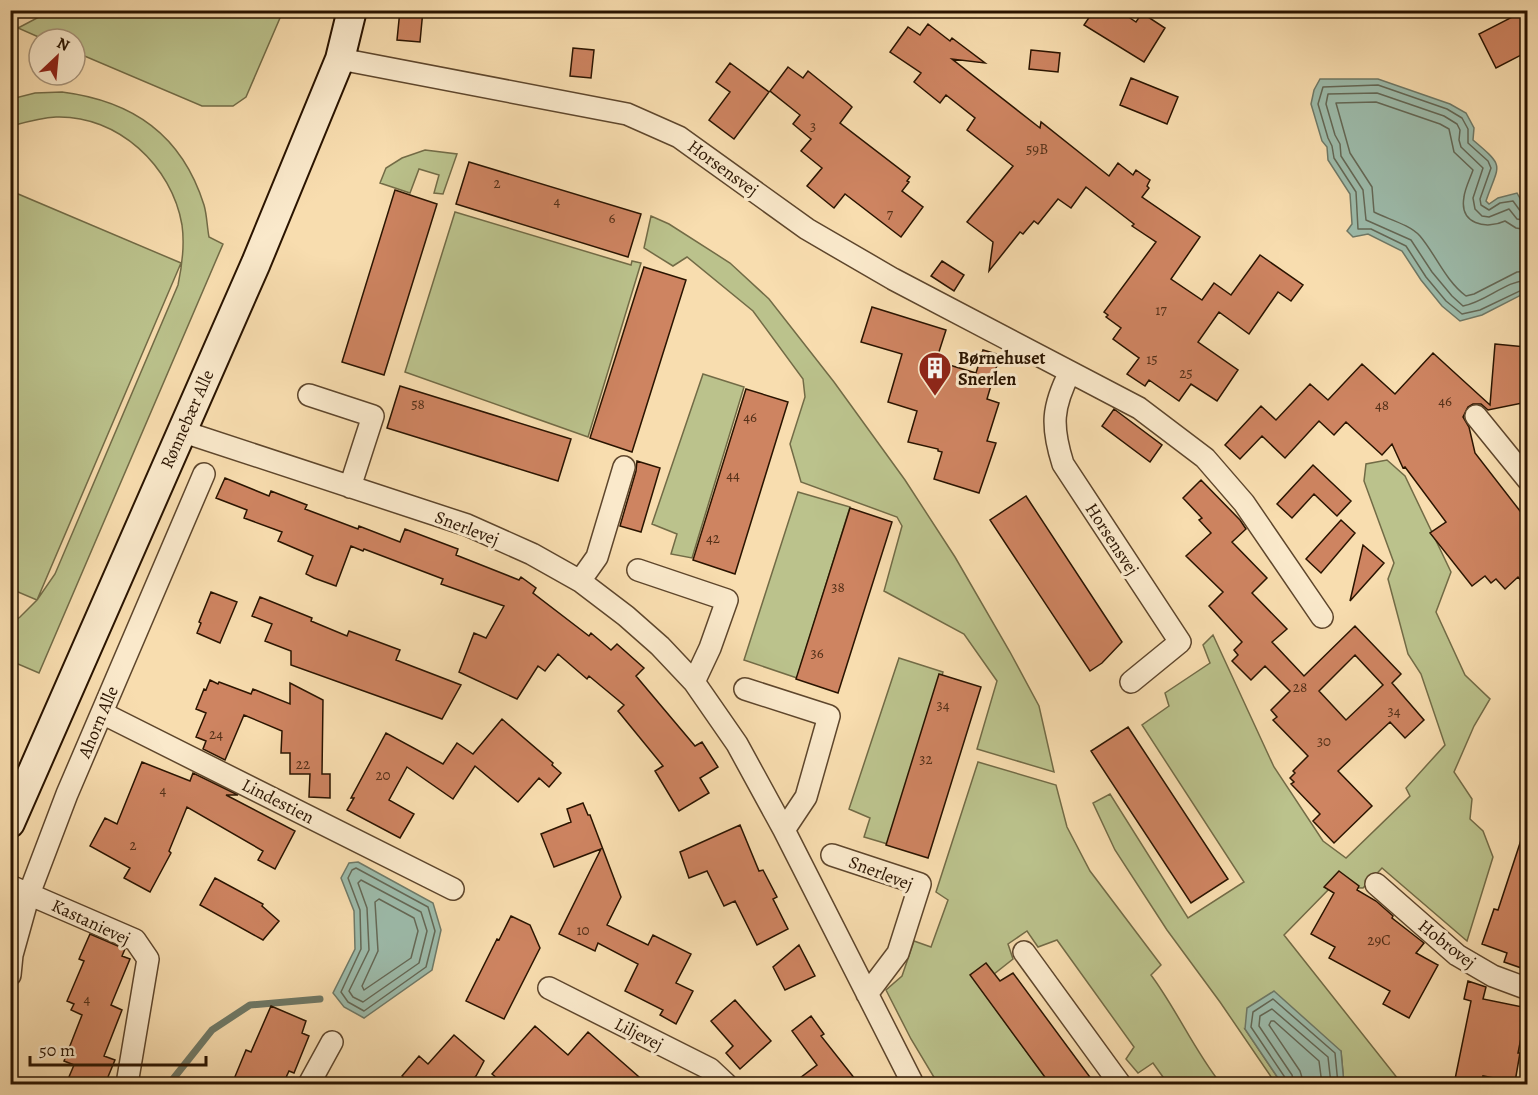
<svg xmlns="http://www.w3.org/2000/svg" width="1538" height="1095" font-family="Alegreya,serif">
  <style>
    .green { fill: #bbc28c; stroke: #726b46; stroke-width: 1.5 }
    .water { fill: #9dbcac; stroke: #6f7967; stroke-width: 1.5 }
    .lines { fill: none; stroke-linecap: round; stroke-linejoin: round }
    .shore { stroke: #646856; stroke-width: 1.5 }
    .stream { stroke: #6f7967; stroke-width: 7 }
    .building { fill: #ce8461; stroke: #2a1400; stroke-width: 1.5; fill-rule: evenodd }
    .street-casing { stroke: #5e462c; stroke-width: 24 }
    .secondary-casing { stroke: #2a1400; stroke-width: 32 }
    .street { stroke: #fae9cb; stroke-width: 21 }
    .secondary { stroke: #fae9cb; stroke-width: 28 }
    .labels { text-anchor: middle; dominant-baseline: central; stroke-width: 6; stroke-linejoin: round; paint-order: stroke }
    .number-label { font-size: 15px; fill: #533018 }
    .street-label { font-size: 18px; fill: #2a1400; stroke: #fae9cb }
    .poi-label { font-size: 18px; font-weight: bold; fill: #2a1400; stroke: #fae9cb; text-anchor: start }
  </style>
  <rect width="100%" height="100%" fill="#f8ddaf"/>
  <filter id="stains"><feTurbulence type="fractalNoise" baseFrequency=".00333" numOctaves="4"/><feColorMatrix values="0 0 0 0 .2 0 0 0 0 .09 0 0 0 0 .02 0 0 0 .5 -.17"/></filter>
  <radialGradient id="worn" r=".72"><stop offset=".6" stop-color="#630" stop-opacity="0"/><stop offset="1" stop-color="#630" stop-opacity=".3"/></radialGradient>
  <path class="green" d="M43,11V10L283,11L246,97L233,106H202L75,52V39H43L18,28L41,16Z
    M62,92C133,101 182,135 204,205C207,215 207,227 209,237L223,244L39,673L11,661V624L20,617L37,600L11,589V191L181,263L37,600L55,574L178,285C182,266 185,246 182,225C172,166 118,115 56,117C40,118 26,122 11,126V99L35,93Z
    M425,150L457,154L443,194L434,193L439,175L419,169L410,193L380,183L386,168L402,158Z
    M455,212L631,265L632,261L641,263L588,437L405,372Z
    M651,216L669,224L730,263L769,299L834,382L905,480L955,557L1010,652L1039,706L1054,772L977,749L997,681L964,634L884,591L902,526L897,517L801,482L790,444L805,397L803,379L753,311L687,257L673,266L644,248Z
    M703,374L744,387L692,558L671,554L677,534L652,524Z
    M1387,460L1405,476L1451,572L1436,612L1465,675L1490,699L1474,726L1454,772L1472,799L1470,819L1483,831L1493,857L1467,941L1382,868L1363,888L1331,887L1284,935L1402,1084H1344L1341,1051L1245,1029L1282,1084H1276L1220,1002L1167,930L1115,850L1093,803L1110,794L1188,918L1244,882L1142,725L1169,706L1165,693L1210,663L1203,645L1213,635L1274,767L1323,841L1346,858L1410,796L1406,788L1445,745L1421,674L1408,654L1388,579L1394,563L1364,481L1366,464Z
    M798,492L850,507L797,678L744,660Z
    M899,658L943,672L891,845L864,837L870,818L849,809Z
    M978,762L1056,785L1067,827L1090,871L1161,965L1151,975C1177,1010 1194,1050 1221,1084H1160L1158,1082L1163,1077L1153,1063L1138,1073L1126,1059L1134,1047L1057,940L1038,947L1027,931L1008,944L1013,959L979,986L1050,1084H938L911,1039L886,990L902,976L914,941L931,947L948,900L936,892Z"/>
  <path class="water" d="M1320,79H1378L1450,104L1466,113L1474,128L1473,140C1506,168 1499,163 1486,201L1489,204L1498,198L1517,193L1526,209L1528,218L1527,292L1482,315L1460,321L1442,306L1421,280L1402,251L1368,234L1353,237L1347,231L1352,224L1350,194L1328,160L1327,147L1322,141L1311,104L1314,90Z
    M358,862L433,903L441,930L432,970L364,1018L344,1007L333,993L355,949L354,911L341,878L349,863Z
    M1274,991L1341,1051L1344,1084H1282L1245,1029L1247,1008Z"/>
  <g class="lines">
    <path class="shore" d="M1528,214L1521,212L1513,201L1500,203L1489,210L1481,205L1480,199L1491,168L1488,161L1468,143V129L1462,118L1447,109L1378,85L1323,87L1318,104L1328,138L1332,146L1334,158L1356,192L1358,229H1371L1406,246L1426,277L1446,301L1462,314L1480,310L1528,287
      M1528,221L1517,219L1509,209L1489,217L1482,216L1475,209L1473,198L1483,168L1461,147L1459,140L1460,130L1457,124L1444,116L1377,93L1328,94L1326,104L1335,135L1340,144L1341,156L1363,190L1366,220L1411,240L1432,272L1452,296L1463,306C1486,302 1505,281 1528,280
      M1528,230L1516,228L1505,221C1486,230 1459,224 1464,197C1465,188 1470,179 1473,170L1454,152L1449,129L1440,124L1376,102L1336,103L1350,153L1372,187L1374,212C1387,219 1409,224 1420,236C1436,255 1445,280 1466,296L1474,294L1517,272L1528,271
      M356,868L428,907L435,931L426,967L364,1011L348,1002L341,992L361,949L360,910L348,878L352,870Z
      M361,880L421,912L427,931L419,963L363,1002L353,997L349,991L369,950L367,908L358,883Z
      M379,899L414,918L418,931L411,958L364,990L362,986L378,951L375,902Z
      M1287,1084L1286,1079L1251,1027L1253,1012L1273,999L1335,1053L1338,1084
      M1295,1084L1292,1075L1259,1026L1260,1016L1272,1009L1328,1057L1331,1084
      M1304,1084L1300,1071L1269,1025L1271,1021H1274L1319,1061L1322,1084"/>
    <path class="stream" d="M169,1084L212,1030L250,1005L320,999"/>
  </g>
  <path class="building" d="M400,10H423L420,42L397,40Z
    M1094,10H1118L1136,22L1142,13L1165,28L1144,62L1084,25Z
    M1526,10H1527V52L1496,68L1479,34Z
    M928,24L950,41L952,38L985,63L952,59L1040,128L1041,122L1109,176L1118,163L1133,175L1136,170L1150,180L1147,186L1149,188L1142,197L1200,237L1171,279L1202,300L1214,283L1231,295L1260,255L1303,285L1291,301L1278,292L1249,334L1219,312L1198,342L1238,370L1217,401L1191,384L1179,401L1149,380L1145,386L1127,374L1139,358L1113,339L1121,328L1106,317L1108,315L1104,312L1156,242L1132,226L1134,224L1086,187L1071,208L1058,199L1038,224L1034,221L1023,234L1020,232L989,271L993,242L967,222L1013,166L967,130L975,118L946,95L940,103L914,82L921,73L890,52L908,27L920,35Z
    M573,48L594,50L591,78L570,76Z
    M1031,50L1060,53L1058,72L1029,69Z
    M730,63L769,92L734,139L709,120L730,92L716,82Z
    M788,67L803,78L808,71L850,105L852,107L840,123L910,177L907,181L909,182L902,191L923,207L901,237L845,194L834,208L807,186L822,168L801,151L811,139L793,124L800,115L770,91Z
    M1131,78L1178,97L1167,124L1120,105Z
    M469,162L641,214L628,257L456,204Z
    M395,190L437,204L384,375L342,362Z
    M942,261L964,275L954,291L931,276Z
    M644,267L686,280L632,452L590,438Z
    M872,307L946,330L936,361L976,373L983,350L1000,355L987,399L999,403L987,441L996,443L979,493L934,479L942,452L938,451V449L908,442L917,411L888,402L902,354L861,342Z
    M1495,344L1527,347V402L1488,410L1481,404H1473L1468,407L1463,417L1469,427L1475,453L1527,520V588L1518,577L1505,589L1496,579L1491,583L1485,576L1472,586L1430,533L1446,522L1405,467L1403,468L1392,444L1382,455L1346,422L1334,435L1319,421L1285,458L1262,436L1240,459L1225,445L1261,406L1276,420L1310,384L1328,400L1362,364L1395,394L1433,353L1490,405Z
    M400,386L571,439L558,481L387,428Z
    M746,389L788,402L735,574L693,560Z
    M1114,409L1162,445L1150,462L1102,426Z
    M637,461L660,468L641,532L620,526L636,471Z
    M1313,465L1351,501L1337,516L1314,494L1292,518L1277,504Z
    M225,478L269,496L271,491L307,505L305,509L358,529L359,526L400,542L405,529L458,549L456,555L519,580L521,577L536,588L533,593L589,636L591,633L611,650L617,644L644,668L636,676L695,746L702,742L718,767L700,778L709,793L679,811L655,771L663,766L618,711L624,705L589,676L587,679L558,654L545,671L538,666L517,699L459,672L474,633L486,638L504,606L441,584L443,579L364,549L363,551L351,546L336,586L314,578L306,574L313,556L278,541L282,532L244,518L247,510L216,498Z
    M1201,480L1240,520L1246,529L1232,542L1267,578L1252,593L1287,629L1272,642L1304,676L1355,626L1401,674L1392,683L1424,720L1405,738L1390,722L1338,771L1372,806L1334,843L1313,821L1320,814L1291,784L1294,782L1290,778L1295,773L1293,771L1308,756L1273,720L1277,717L1271,710L1290,691L1265,666L1251,680L1232,661L1238,655L1234,650L1242,642L1209,606L1223,592L1186,556L1211,533L1199,520L1202,518L1183,498ZM1355,655L1383,685L1346,720L1319,691Z
    M1026,496L1122,642L1102,663L1090,671L990,520Z
    M850,508L892,522L838,693L796,679Z
    M1341,520L1355,533L1321,573L1306,559Z
    M1363,545L1384,563L1350,601Z
    M211,592L237,602L220,643L197,633L201,623L199,622Z
    M260,597L312,618L311,621L347,636L349,631L400,650L396,660L461,685L442,719L291,665V651L265,641L272,624L252,616Z
    M939,674L981,687L928,858L886,845Z
    M210,680L218,684L219,682L251,694L253,689L290,704V683L323,700L322,774H330V798L309,797L310,774H290V753H281L282,731L244,715L225,760L203,749L206,741L196,737L206,713L196,709L204,689L206,690Z
    M502,719L553,763L552,765L561,773L549,787L539,778L518,802L475,766L453,799L407,767L389,800L414,814L400,838L347,810L354,798H351L386,733L443,764L457,743L473,754Z
    M1128,727L1228,879L1191,903L1091,751Z
    M142,762L190,781L193,773L238,795H226L295,831L275,869L258,860L263,851L187,807L169,851L171,853L150,892L124,878L130,868L90,846L105,818L117,824Z
    M583,803L588,815H590L621,897L607,925L648,945L653,935L691,954L676,983L693,991L676,1024L660,1015L663,1010L625,991L638,964L598,943L595,951L559,934L601,849L554,867L541,834L571,822L567,809Z
    M740,825L759,871L763,870L777,897L773,899L788,929L757,945L735,901L724,906L707,871L689,878L680,852Z
    M1524,831L1527,832V970L1504,962L1507,953L1482,944L1494,909L1498,910Z
    M1339,871L1359,886L1357,890L1376,901L1393,916L1392,918L1424,943L1416,953L1438,965L1409,1018L1383,1004L1390,991L1329,958L1335,947L1311,934L1334,893L1324,887Z
    M215,878L263,904L262,906L279,921L263,940L200,905Z
    M511,916L530,925L540,948L504,1019L466,1001L497,939L499,940Z
    M90,934L125,949L122,956L130,959L111,1005L122,1010L104,1056L115,1060L105,1084H66L74,1065L64,1061L82,1015L71,1010L74,1004L67,1001L84,961L79,959Z
    M799,945L815,976L785,990L773,967Z
    M986,963L1000,981L1013,973L1095,1084H1050L970,975Z
    M1468,981L1486,987L1483,999L1527,1008L1518,1053H1520L1515,1082L1483,1076L1482,1084H1454L1471,1001L1464,999Z
    M735,1000L771,1041L740,1069L726,1053L733,1046L711,1021Z
    M271,1006L306,1021L302,1033L309,1036L294,1073L289,1071L283,1084H246L234,1079L246,1050L251,1052Z
    M811,1016L824,1034L821,1036L859,1084H792L817,1065L792,1031Z
    M535,1026L568,1055L588,1032L647,1084H504L492,1074Z
    M454,1035L484,1061L476,1076L469,1084H411L402,1076L419,1056L428,1064Z"/>
  <g class="lines">
    <g class="street-casing">
      <path id="street" d="M340,59L627,114L679,137L807,229L893,279L1139,408L1205,458L1244,503L1322,617
        M1070,372C1052,407 1051,426 1063,464L1180,642L1131,682
        M309,395L373,416L350,487
        M1476,416L1528,480
        M181,431L467,525L532,554L580,581L626,616L660,646L694,682L737,744L784,830L913,1084
        M638,570L727,600L710,648L694,682
        M580,581L597,557L624,467
        M745,689L829,716L806,797L784,830
        M102,713L453,889
        M832,855L920,884L898,953L867,994
        M1376,884L1457,955L1493,976L1528,989
        M10,886L135,940L148,959L127,1084
        M1024,952L1120,1084
        M10,975L12,955L29,894L67,794L204,474
        M549,988L710,1069L726,1084
        M309,1084L332,1042"/>
    </g>
    <g class="secondary-casing">
      <path id="secondary" d="M10,823L256,263L340,59L352,10"/>
    </g>
    <use href="#street" class="street"/>
    <use href="#secondary" class="secondary"/>
  </g>
  <defs>
    <g id="building-pin" transform="scale(1.725)"><path d="M0 17L-7.5 6A9.5 9.5 0 1 1 7.5 6Z" fill="#8f2418" stroke="#fae9cb"/><path d="M-4-6H4V6H1V3H-1V6H-4ZM-2.5-4.3h1.7v1.8h-1.7ZM.8-4.3h1.7v1.8H.8ZM-2.5-1h1.7V.8h-1.7ZM.8-1h1.7V.8H.8Z" fill="#fff"/></g>
  </defs>
  <g fill-rule="evenodd">
    <use href="#building-pin" x="935" y="368"/>
  </g>
  <g class="labels">
    <g class="number-label">
      <text x="813" y="126">3</text>
      <text x="1037" y="149">59B</text>
      <text x="497" y="183">2</text>
      <text x="557" y="201">4</text>
      <text x="890" y="214">7</text>
      <text x="612" y="218">6</text>
      <text x="1161" y="310">17</text>
      <text x="1152" y="359">15</text>
      <text x="1186" y="373">25</text>
      <text x="1445" y="401">46</text>
      <text x="418" y="404">58</text>
      <text x="1382" y="405">48</text>
      <text x="750" y="417">46</text>
      <text x="733" y="475">44</text>
      <text x="713" y="538">42</text>
      <text x="838" y="587">38</text>
      <text x="817" y="653">36</text>
      <text x="1300" y="687">28</text>
      <text x="943" y="705">34</text>
      <text x="1394" y="711">34</text>
      <text x="216" y="734">24</text>
      <text x="1324" y="741">30</text>
      <text x="926" y="759">32</text>
      <text x="303" y="764">22</text>
      <text x="383" y="775">20</text>
      <text x="163" y="790">4</text>
      <text x="133" y="845">2</text>
      <text x="583" y="930">10</text>
      <text x="1379" y="940">29C</text>
      <text x="87" y="999">4</text>
    </g>
    <g class="street-label">
      <text transform="translate(723 168) rotate(36)">Horsensvej</text>
      <text transform="translate(187 419) rotate(-66)">Rønnebær Alle</text>
      <text transform="translate(467 528) rotate(21)">Snerlevej</text>
      <text transform="translate(1112 539) rotate(57)">Horsensvej</text>
      <text transform="translate(98 722) rotate(-67)">Ahorn Alle</text>
      <text transform="translate(278 801) rotate(27)">Lindestien</text>
      <text transform="translate(881 873) rotate(21)">Snerlevej</text>
      <text transform="translate(91 922) rotate(25)">Kastanievej</text>
      <text transform="translate(1447 944) rotate(38)">Hobrovej</text>
      <text transform="translate(639 1034) rotate(27)">Liljevej</text>
    </g>
    <g class="poi-label">
      <text x="958" y="358">Børnehuset<tspan x="958" dy="21">Snerlen</tspan></text>
    </g>
  </g>
  <rect width="1538" height="1095" fill="none" stroke="#f8ddaf" stroke-width="36"/>
  <rect x="12" y="12" width="1514" height="1071" fill="none" stroke="#2a1400" stroke-width="3"/>
  <rect x="18" y="18" width="1502" height="1059" fill="none" stroke="#2a1400" stroke-width="1.5"/>
  <g transform="translate(57 57) rotate(26)"><circle r="28" fill="#fae9cb" stroke="#a7947a" stroke-width="1.5"/>
  <path d="M0-4.5L10 22L0 15L-10 22Z" fill="#8f2418"/>
  <text y="-9" font-size="16" font-weight="bold" text-anchor="middle" fill="#2a1400">N</text>
  </g>
  <path d="M30 1056v9h176v-9" fill="none" stroke="#2a1400" stroke-width="3"/>
  <text x="39" y="1056" font-size="18" fill="#2a1400" stroke="#fae9cb" stroke-width="4.5" paint-order="stroke">50 m</text>
  <rect width="100%" height="100%" filter="url(#stains)"/>
  <rect width="100%" height="100%" fill="url(#worn)"/>
</svg>
